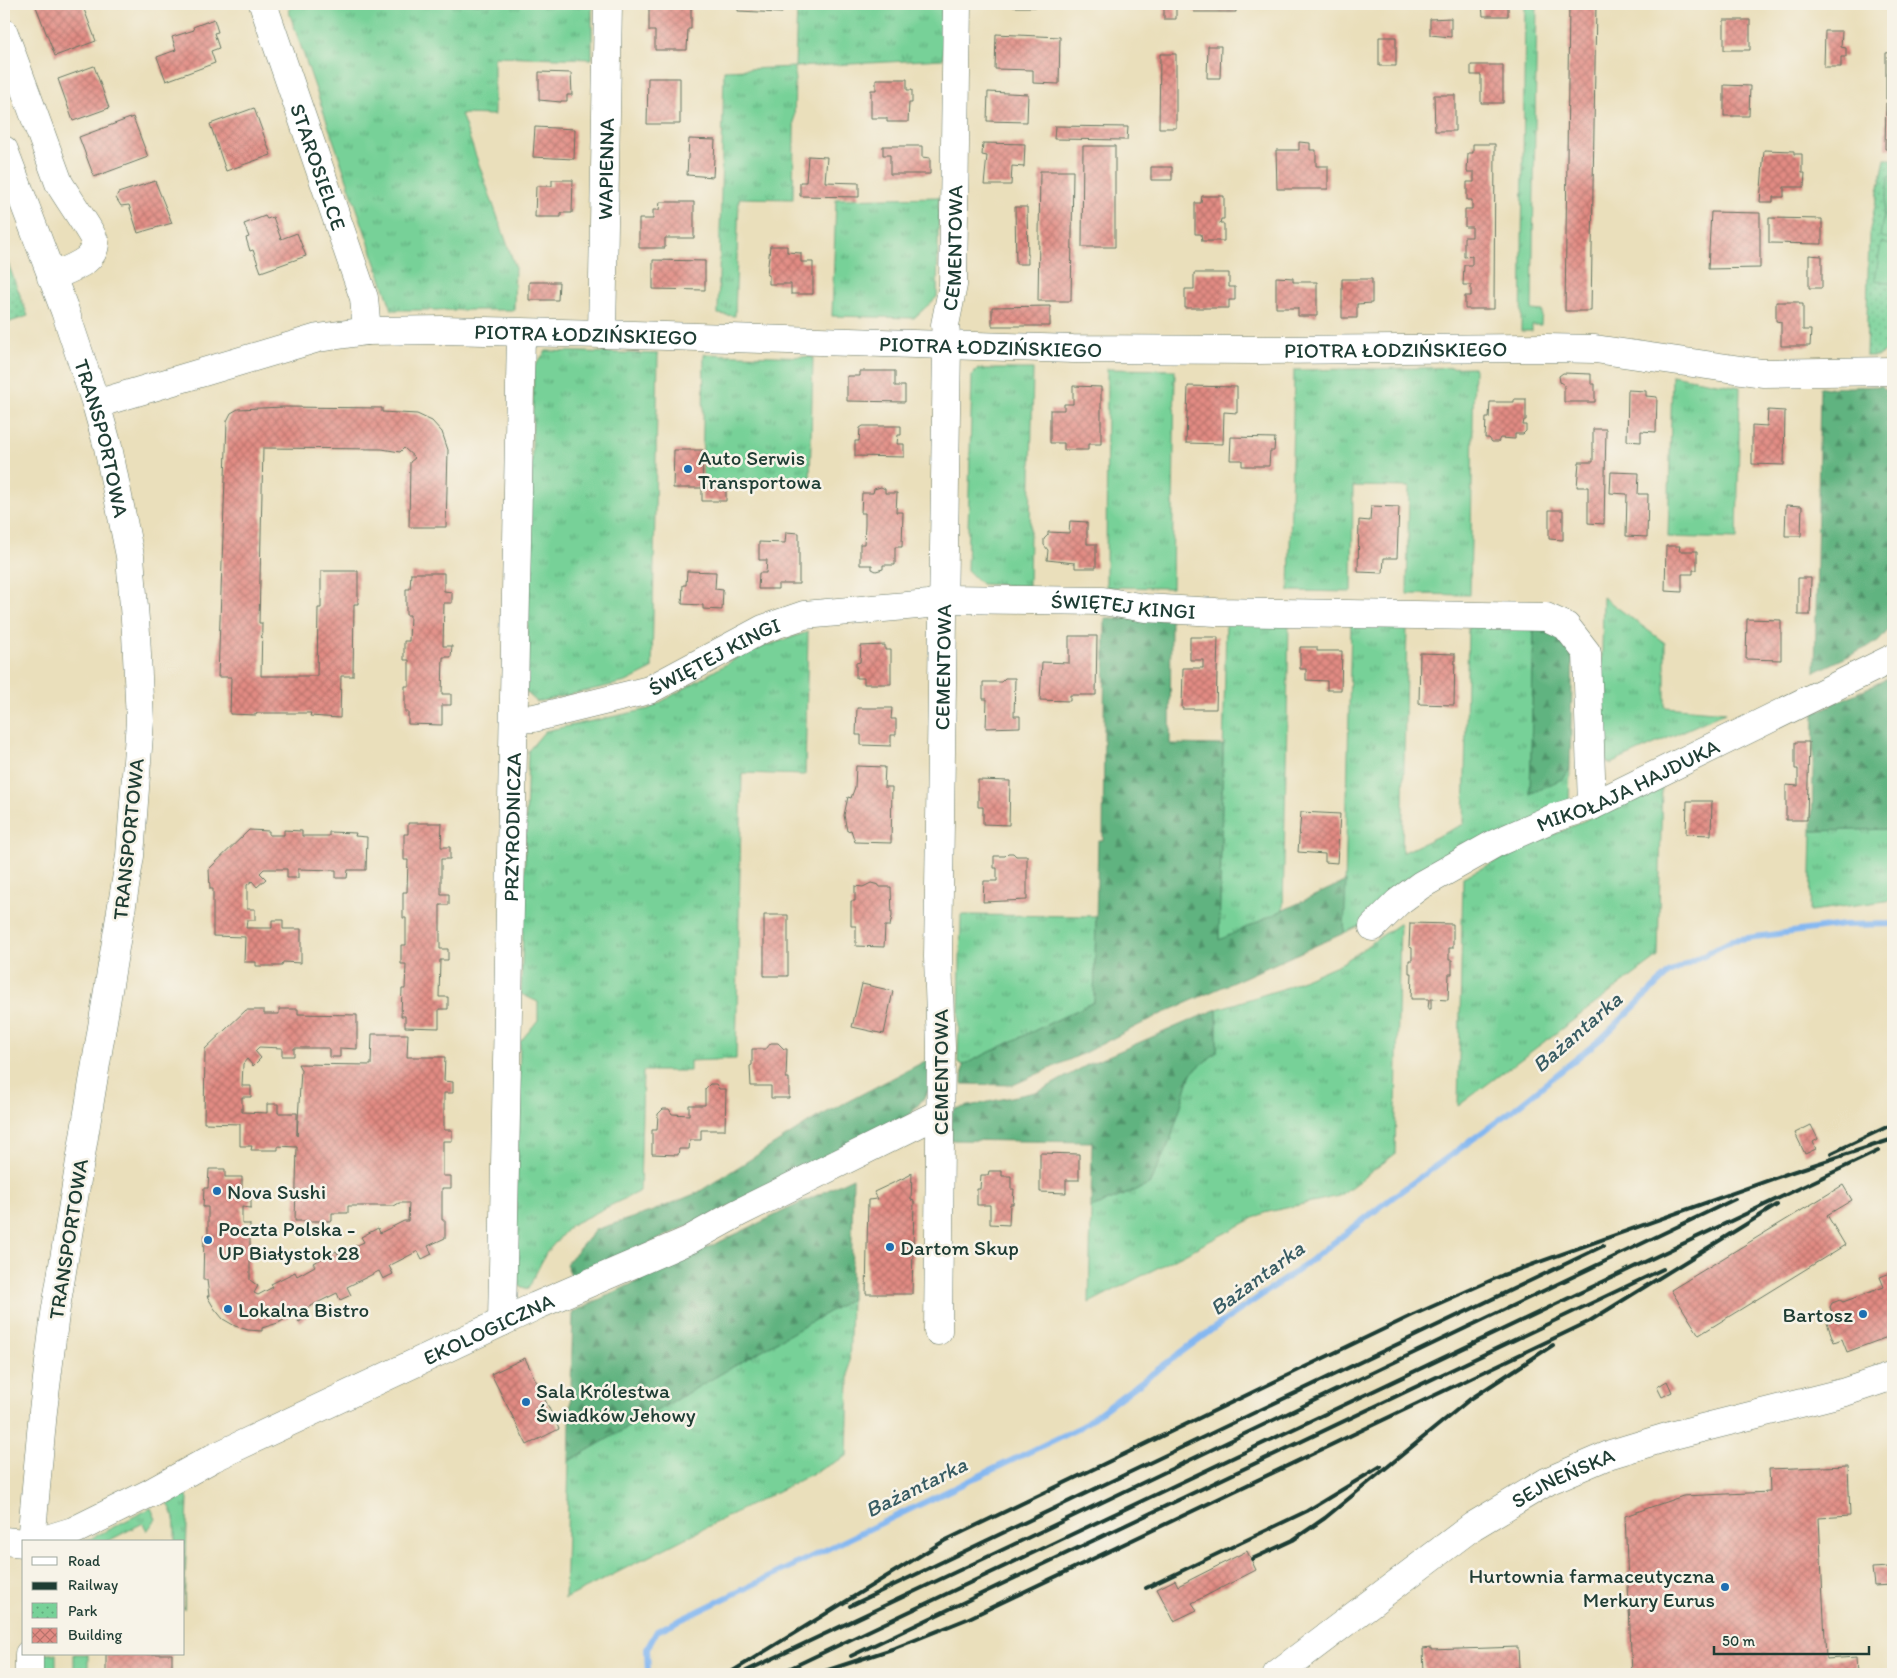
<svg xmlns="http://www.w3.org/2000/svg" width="1897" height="1678" font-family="Itim,sans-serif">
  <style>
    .grass { fill: url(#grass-tufts); stroke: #4b8766 }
    .forest { fill: url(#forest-firs); stroke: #40785a }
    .park { fill: url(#park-dots); stroke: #4b8766 }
    .pitch { fill: #77d198; stroke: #4b8766 }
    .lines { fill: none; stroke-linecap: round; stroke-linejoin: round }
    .stream { stroke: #83b7f1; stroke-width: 6 }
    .building { fill: url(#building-cross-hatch) }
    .minor-casing { stroke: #667663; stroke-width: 29 }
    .minor { stroke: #fff; stroke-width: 28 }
    .rail { stroke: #1f3d34; stroke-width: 4 }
    .poi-dot { fill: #1f6fb2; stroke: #f7f3e8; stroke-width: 2 }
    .labels { text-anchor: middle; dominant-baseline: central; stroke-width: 5; stroke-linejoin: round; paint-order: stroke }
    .street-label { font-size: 21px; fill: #1f3d34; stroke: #f7f3e8 }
    .poi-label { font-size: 21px; fill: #1f3d34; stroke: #f7f3e8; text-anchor: start }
    .water-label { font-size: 22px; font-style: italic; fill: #385c63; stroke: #f7f3e8 }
  </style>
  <defs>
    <pattern id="grass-tufts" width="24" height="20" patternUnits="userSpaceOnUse" patternTransform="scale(1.25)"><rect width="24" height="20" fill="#77d198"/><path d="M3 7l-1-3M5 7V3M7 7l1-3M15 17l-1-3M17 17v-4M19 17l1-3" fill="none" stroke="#61ab7d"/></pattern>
    <pattern id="forest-firs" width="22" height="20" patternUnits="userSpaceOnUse" patternTransform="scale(1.25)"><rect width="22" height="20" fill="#61b380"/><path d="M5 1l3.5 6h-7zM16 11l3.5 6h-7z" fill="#4f936a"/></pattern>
    <pattern id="park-dots" width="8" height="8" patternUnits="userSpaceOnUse" patternTransform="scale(1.25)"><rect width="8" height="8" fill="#77d198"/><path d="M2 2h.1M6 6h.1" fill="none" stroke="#61ab7d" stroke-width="1.8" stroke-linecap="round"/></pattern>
    <pattern id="building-cross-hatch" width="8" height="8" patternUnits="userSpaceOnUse" patternTransform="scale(1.25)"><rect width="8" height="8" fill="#e28b83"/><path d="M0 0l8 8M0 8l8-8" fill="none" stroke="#b7736c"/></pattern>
  </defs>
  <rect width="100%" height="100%" fill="#f7f3e8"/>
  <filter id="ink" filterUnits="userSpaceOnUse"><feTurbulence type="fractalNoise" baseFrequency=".02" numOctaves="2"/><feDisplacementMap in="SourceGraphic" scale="10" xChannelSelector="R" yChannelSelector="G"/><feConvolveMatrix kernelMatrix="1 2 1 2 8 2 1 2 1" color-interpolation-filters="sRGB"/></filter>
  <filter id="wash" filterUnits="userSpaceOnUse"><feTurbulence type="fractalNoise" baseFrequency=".0096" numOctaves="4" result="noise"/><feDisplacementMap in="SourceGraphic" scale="20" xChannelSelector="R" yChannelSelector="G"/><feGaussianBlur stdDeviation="1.12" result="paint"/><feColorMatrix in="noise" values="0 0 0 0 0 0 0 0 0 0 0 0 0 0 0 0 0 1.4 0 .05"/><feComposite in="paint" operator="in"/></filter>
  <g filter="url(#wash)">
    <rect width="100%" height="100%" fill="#eadfbb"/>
    <path class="grass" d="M303,4H592V59L494,56V115L461,114L515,266L514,310H392L288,9Z
      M797,4H942L943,59L795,67L793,199L739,198L735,316L718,314L724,70L795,67Z
      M1525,4H1537L1532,310L1542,311L1541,325H1532V331H1521Z
      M939,197L937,297L914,318L832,316L836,199Z
      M546,351L658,354L652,669L626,682L537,702L526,692L534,367Z
      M704,354L813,357L810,481L749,480L748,489L702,488Z
      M1474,367L1470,595L1407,594L1409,487L1353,486L1352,592L1289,591L1294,370Z
      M978,369H1033L1029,586L981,584L967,570L972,375Z
      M1107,369L1175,370L1172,588L1106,587Z
      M1672,375L1740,387L1737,539L1668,537Z
      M1603,597L1665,643V707L1726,712L1610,764L1600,756Z
      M1226,621L1289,622L1283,910L1219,941Z
      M1351,623L1407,625L1402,853L1464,824L1468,626L1534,628L1530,793L1564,778L1570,768L1569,807L1380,916L1344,933Z
      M808,632L805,775L742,773L736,1059L690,1061V1071H643L640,1191L571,1225L546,1253L528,1289L514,1284L520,1042L538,1020V1002L521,994L528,751L545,731L649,709L747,652Z
      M1662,784L1658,957L1458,1106L1463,877Z
      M1893,829V900L1810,911L1812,831Z
      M961,915L1096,916L1094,1002L963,1065L958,1062Z
      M1400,923L1395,1154L1339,1196L1264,1213L1089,1303L1091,1208L1149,1185L1170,1141L1191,1073L1217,1052V1009L1282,989L1344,962Z
      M851,1299L847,1456L565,1599L569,1461Z
      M186,1495L188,1499L184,1609V1542H175C175,1530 176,1514 168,1504Z
      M151,1508L156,1519L147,1531L143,1523L106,1542H84Z
      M42,1654H56V1674H41Z
      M74,1654H88V1674H74Z"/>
    <path class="forest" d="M1882,386L1893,398V625L1878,642L1815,672L1820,388Z
      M1105,618L1171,619L1170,744L1223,745L1219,940L1346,881L1344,933L1157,1016L1080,1055L1013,1085L962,1084L963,1065L1094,1002L1098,840H1103Z
      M1534,628H1558L1573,644L1570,768L1564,778L1530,794Z
      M1893,676V829L1812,831L1814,713Z
      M1217,1009V1052L1191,1073L1170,1141L1149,1185L1091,1208L1092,1142L949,1140L950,1110L1040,1091L1087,1065Z
      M931,1058L932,1088L910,1115L796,1176L573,1279L566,1264L595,1230L653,1211L697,1193L816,1118Z
      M853,1178L851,1299L569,1461L573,1312Z"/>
    <path class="park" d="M1885,159H1893V337L1892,343L1879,356H1866L1869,234Z
      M4,253L28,316L4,324Z"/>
    <path class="pitch" d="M1890,175L1893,176V239L1880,237Z
      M1881,243L1893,245V283L1875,280Z"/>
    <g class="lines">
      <path class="stream" d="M648,1674L647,1649L657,1631L1079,1428L1214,1328L1298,1270L1393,1197L1513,1110L1602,1038L1669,973L1733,940L1843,925L1893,924"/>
    </g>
    <g id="blocks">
      <path class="building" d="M35,4H82L96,41L55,56Z
        M649,4H691V29H688L687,50H655V31H649Z
        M738,4H783L782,13L738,11Z
        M1013,4H1042V7H1013Z
        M1164,4H1176V19H1164Z
        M1194,4H1236V12H1194Z
        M1482,4H1508V16H1483Z
        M1569,4H1596L1591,311H1565Z
        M1451,18V37L1430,35V19Z
        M214,19L218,32L214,33L219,48L211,51L215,63L166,81L157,57L176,50L172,37L194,30L193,27Z
        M1724,20H1750V50H1724Z
        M1825,31H1842L1841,47L1846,48V57H1841V67H1824Z
        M996,34L1060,37L1059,84L1033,83V70L995,69Z
        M1379,37H1396V66H1379Z
        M1208,46H1221L1220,78H1207Z
        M1893,52V98L1886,99V53Z
        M1160,54H1176V128H1159Z
        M1471,65H1503V103H1481V75H1471Z
        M94,66L109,108L73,121L58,79Z
        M539,72L571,73L572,95H567V101H561V102L539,100Z
        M648,78H680V124H647Z
        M876,79H907V90H912V103H909L908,122H887V118H871V90H876Z
        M1724,85L1750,86L1749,116H1724Z
        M988,92L1028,94L1027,122L987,121Z
        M1434,95H1455V131H1435Z
        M1886,103H1893V149H1885Z
        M254,108L271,155L226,171L210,124Z
        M133,117L148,157L94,177L79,137Z
        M1055,126L1128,127L1127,140L1054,139Z
        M535,127L575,129L574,159L533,157Z
        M689,139L715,140L713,177L687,175Z
        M1299,142L1310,143V150H1316V166H1328V189H1277L1276,150H1299Z
        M983,143L1025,144L1024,167L1012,166L1011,185H984L987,156L982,155Z
        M1473,144H1495L1494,309H1465V296H1471V285H1463L1464,265H1472V256L1464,257V237H1472V227H1465V209H1472V200H1467V182H1474V172H1467L1468,153H1473Z
        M883,146H922V157L930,158V174H890V155H883Z
        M1083,146H1115V247H1082Z
        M1764,150L1794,151V154H1802V173H1805L1804,187H1784V197H1773V202H1760Z
        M808,156L827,157L825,182L859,183V197L800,196V182H806Z
        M1151,167H1172V180H1151Z
        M1040,171H1073L1071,301H1038Z
        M552,180H573L572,213H561V217H535L536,186H552Z
        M155,181L172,223L138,233L129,205L121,206L116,198L118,193Z
        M1202,196H1224V219H1221L1220,224H1224V241H1202L1201,234H1195V203H1201Z
        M660,202H694V238H665V248H639V219H653V210H659Z
        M1015,207H1027L1028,264H1016Z
        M1711,212L1760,213V268L1708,269Z
        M265,216L267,219L273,217L281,239L297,233L306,256L261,272L253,250L250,251L246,238L249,237L244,224Z
        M1769,218L1822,219V244L1769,243Z
        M770,246H787V252L801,253V262H813V294H791V284H769V275H767Z
        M1809,255L1822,256V288H1809Z
        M653,260L705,261V290L653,289Z
        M1194,273H1229V287H1235V300H1229V308H1185V289H1194Z
        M1276,277L1293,278V282H1317V316H1298V308H1276Z
        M1342,279H1372V303L1357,304V318H1342Z
        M529,282H559L558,300H529Z
        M1776,302H1799V304H1803V330H1811L1810,346H1781V322L1776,321Z
        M1050,306V326H992V307Z
        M860,371H895V386H905V402L847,401V376H860Z
        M1563,373L1591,374V384H1595V402H1564V385L1560,382L1559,376Z
        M1073,386L1101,387V444H1088V450H1064V443H1050V410H1064V404H1073Z
        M1188,386L1237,387V413L1224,412L1223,444L1186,443Z
        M1628,390L1646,391V396L1657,397L1656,432L1641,431V442L1627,441Z
        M1514,399H1526V420H1524L1523,425H1526V431L1523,434H1515V439L1500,438L1498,442H1492L1489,438H1485L1486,418H1489L1490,402H1514Z
        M284,407L382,408V412L417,414L432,421L442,432L448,450L446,527H409L410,462L415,458L404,448L400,452L382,449L263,448L259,623H262L261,676H317L318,608H321V571H358V604H354L353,676H341L340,718L310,716L311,713H257L256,715L230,714L231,677H218L227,421L231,413L238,409Z
        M1768,410L1785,411L1784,465L1752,464V425L1767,426Z
        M863,426H901V435H898L897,444H904V457L855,456V441H859L860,428Z
        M1593,429H1606L1604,524L1588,523V487H1577L1579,462H1593Z
        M1231,437L1275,438L1274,451H1270L1269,466H1242V460H1230Z
        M674,450H703L702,488H673Z
        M1611,472L1639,473L1638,494H1648L1647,537L1626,536L1627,494L1610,493Z
        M881,487L885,489V493H897L896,512H903L902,547H895V565H883V569L876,571L872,569V565H860V544H864L865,525V513H861L862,493H873L874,489Z
        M702,488H726V501H702Z
        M1786,505L1802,506L1801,536H1785Z
        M1371,506L1399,507L1397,558H1384L1383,573L1358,572L1359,520L1370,521Z
        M1549,510H1563V540L1549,539Z
        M1070,521L1087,522V544H1096V568H1075V563L1047,560L1048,550L1044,545V539L1048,535V532L1069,533Z
        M786,532L799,533V584H778V589H758L759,573H766L767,560H759V542L785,543Z
        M1666,546H1680L1679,551H1697V570H1693V574H1682V592L1665,591Z
        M687,571L716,572L715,589L723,590L722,610L703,609V605L682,604L683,585H686Z
        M411,573H444V591L452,592V603H444L443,646H452L451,657H443L442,694H451V705H442V725L408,724V712H405V686H409V660H404V641H409L410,615H406V589H410Z
        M1798,578H1811L1810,615H1798Z
        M1747,619L1781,620V660L1746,659Z
        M1069,636H1097L1096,695H1070V701L1040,700L1042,662L1069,663Z
        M1190,637H1218L1216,709H1182L1183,668H1203V660H1190Z
        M885,645V650H891V684H864V678H856V663L860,662L861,646Z
        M1300,647H1317V651H1342L1341,690H1327V681L1306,680V669H1300Z
        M1420,653L1455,654L1454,705L1419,704Z
        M1005,678H1015L1014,716H1020V727L986,728L987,699H983V682H1001Z
        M857,708H892L891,719H896V735H891V746L861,745V735H856Z
        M1795,742H1809L1807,820H1786V785L1798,786V769H1795Z
        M856,766L885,767L884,787H892L891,843L855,842L851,830L847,831L844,815L848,797L851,798L855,787Z
        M978,780L1010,781L1009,825L983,824V807H978Z
        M1687,801H1712L1711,835L1686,834Z
        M1301,812L1340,814L1337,863L1325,862V854L1298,852Z
        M408,823H442L441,847H450V859H441V894H449V905H440V949H448V960H440L439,997H448V1009H439V1028L405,1027V1016H401L402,989H405L406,964H401V945H406V918H403V892H407L408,860H404V834H408Z
        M249,830L269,831V835H284V830L302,831V836H329V832L356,833L355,836L367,837L366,870H348L347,878H336V870L298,869V878H287V869H264L260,873L266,879L257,887L252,881L247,885V909H255V920H247L246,928H272V920H283V929H301V963L283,962L282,966H256V962H244L245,937L213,936V889H210L209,869Z
        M1008,853H1013L1016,856H1027V900L983,902L984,881H997V868H994V856H1005Z
        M871,883L879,885V887H891L892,916L890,926H885L884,947L856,946V926H851V901H855V886L863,887Z
        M764,915H788V976H764Z
        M1410,923L1453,924V948H1449V960H1452V974H1449L1448,1000L1431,999V1009H1428L1429,999H1411L1412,973H1409V960H1412V948L1409,947Z
        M862,984L893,991L884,1034L852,1027Z
        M279,1009H298V1014L357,1015V1049L340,1048V1057H329V1048H294V1056H282V1048L259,1047L255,1051L261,1058L253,1066L247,1059L243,1064L242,1086H251V1097H242V1112L267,1113V1104H278V1113H297V1136L301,1070L298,1064L371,1065L372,1034H408L407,1057H445L444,1081L453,1082V1093H444V1130H452V1141H443V1176H451V1188H442V1220H445V1238L428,1246L432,1254L422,1259L418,1251L389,1266L393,1274L383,1279L379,1271L347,1287L351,1295L340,1300L337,1293L305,1309L309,1316L299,1322L295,1314L278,1323L262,1328V1331L248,1330L235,1326L223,1319L214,1308L207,1296H209L207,1280H203L204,1236H208V1207H203L204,1188H208L209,1169H225V1177H242V1196H251V1208L242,1207V1224H250V1280L258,1286L254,1293L258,1295L273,1287L271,1284L295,1272L297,1276L315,1266L313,1263L336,1251L338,1254L364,1242L361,1237L378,1228L380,1233L404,1221H408L409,1203H399L394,1206H348V1213H332V1221H295L297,1147L278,1146V1150H251L252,1146H240V1124L204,1123L205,1049L246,1010H264V1014H279Z
        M771,1043H778L784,1049H787L786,1078H789V1098H771V1086H751L750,1066L752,1065V1049H766Z
        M710,1084H716L719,1089H726L725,1130H701V1140H690L689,1149H679L678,1155L652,1154V1130H657L658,1114L663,1109H669L672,1114L689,1115V1105H705V1089Z
        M1811,1125L1818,1139L1813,1142L1816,1149L1805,1154L1795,1133Z
        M1040,1153L1079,1154V1180H1066V1193L1040,1192Z
        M989,1171H1002V1176H1011V1189H1014L1013,1204H1010L1009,1225L990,1224V1205H977V1189H980L981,1175H988Z
        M911,1173H912L911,1200L914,1201L912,1294H866L868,1200L878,1199L874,1192L910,1175Z
        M1843,1185L1852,1200L1827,1215L1845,1245L1699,1335L1671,1290Z
        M1893,1272V1335L1847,1352L1842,1339L1834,1342L1827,1323L1835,1320L1830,1307L1832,1303L1840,1300L1843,1302L1884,1287L1880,1277Z
        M525,1358L559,1429L527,1445L491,1374Z
        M1667,1381L1672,1392L1662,1397L1657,1387Z
        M1848,1466L1850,1516L1819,1518L1826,1659L1856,1657L1857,1674H1632L1625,1516L1683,1496L1770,1492L1769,1469Z
        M1247,1551L1256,1570L1192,1603L1197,1610L1174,1621L1157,1589L1175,1580L1178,1586Z
        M1889,1567L1890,1585L1874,1586L1872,1568Z
        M1518,1647L1519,1668H1511V1674H1440L1438,1671L1424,1672L1423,1649L1431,1648V1650Z
        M106,1654H172V1674H106Z"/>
    </g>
  </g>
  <g filter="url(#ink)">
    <use href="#blocks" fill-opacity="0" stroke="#667663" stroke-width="1"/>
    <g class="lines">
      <g class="minor-casing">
        <g id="minor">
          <path id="s1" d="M263,4L364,298L367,331"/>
          <path d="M4,33L59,183C65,194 94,235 95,243C95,249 91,256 86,260C77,267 63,272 51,277"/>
          <path id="s2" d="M4,150L65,311L96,404L108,447L130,556L136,633L140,721L130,856L55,1314L43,1411L31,1542"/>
          <path id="s3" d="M602,334L608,4"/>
          <path id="s4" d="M96,404L318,338L367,331L443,330L602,334L1073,349L1257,350L1546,348L1595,349L1762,373L1893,371"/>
          <path id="s5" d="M515,719L534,718L649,690L763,629L804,615L929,604L944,599L1103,601L1145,608L1216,612L1546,617L1566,626L1587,653L1592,806"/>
          <path id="s6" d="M1373,927L1398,902L1421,885L1494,844L1553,818L1592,806L1893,658"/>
          <path id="s7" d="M502,1322L521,333"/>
          <path id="s8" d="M938,1331L941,1048L938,957L947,344L945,325L953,285L957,4"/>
          <path d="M4,1541L24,1543"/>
          <path id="s9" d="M37,1542L73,1531L150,1493L213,1458L536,1306L689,1240L738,1213L940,1113"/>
          <path d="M29,1654V1674"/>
          <path id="s10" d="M1277,1674L1473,1526L1548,1481L1611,1454L1674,1435L1845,1392L1893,1376"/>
        </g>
      </g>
      <use href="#minor" class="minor"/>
      <path class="rail" d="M1832,1153L1893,1124
        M1252,1559L1293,1540L1325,1518L1469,1400L1553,1345
        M1146,1588L1307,1511L1381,1466
        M850,1606L1603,1246
        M851,1656L1663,1269
        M728,1674L944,1541L1413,1315L1503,1275L1792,1172L1893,1139
        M740,1674L1021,1541L1735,1199
        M778,1674L1878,1151
        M816,1674L895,1648L967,1619L1588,1322L1777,1205"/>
    </g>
  </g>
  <g class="poi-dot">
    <circle cx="688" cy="469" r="5"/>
    <circle cx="217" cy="1191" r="5"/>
    <circle cx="208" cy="1240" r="5"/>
    <circle cx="890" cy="1247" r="5"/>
    <circle cx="228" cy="1309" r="5"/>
    <circle cx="1863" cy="1314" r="5"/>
    <circle cx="526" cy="1402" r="5"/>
    <circle cx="1725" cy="1587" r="5"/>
  </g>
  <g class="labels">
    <g class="street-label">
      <text stroke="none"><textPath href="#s1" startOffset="172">STAROSIELCE</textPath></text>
      <text stroke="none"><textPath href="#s3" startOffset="165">WAPIENNA</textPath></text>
      <text stroke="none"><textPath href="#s8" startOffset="1084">CEMENTOWA</textPath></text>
      <text stroke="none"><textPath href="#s4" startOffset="500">PIOTRA ŁODZIŃSKIEGO</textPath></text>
      <text stroke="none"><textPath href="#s4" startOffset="905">PIOTRA ŁODZIŃSKIEGO</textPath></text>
      <text stroke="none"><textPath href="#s4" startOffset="1310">PIOTRA ŁODZIŃSKIEGO</textPath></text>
      <text stroke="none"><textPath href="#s2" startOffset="305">TRANSPORTOWA</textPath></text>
      <text stroke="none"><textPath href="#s5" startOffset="631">ŚWIĘTEJ KINGI</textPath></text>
      <text stroke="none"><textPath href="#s5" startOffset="211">ŚWIĘTEJ KINGI</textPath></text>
      <text stroke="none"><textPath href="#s8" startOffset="664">CEMENTOWA</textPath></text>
      <text stroke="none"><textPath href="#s6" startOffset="294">MIKOŁAJA HAJDUKA</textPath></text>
      <text stroke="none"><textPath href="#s7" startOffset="495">PRZYRODNICZA</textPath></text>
      <text transform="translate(128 839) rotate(-84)">TRANSPORTOWA</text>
      <text transform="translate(940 1072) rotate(-90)">CEMENTOWA</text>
      <text transform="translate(68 1239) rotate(-81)">TRANSPORTOWA</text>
      <text stroke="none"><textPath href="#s9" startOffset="500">EKOLOGICZNA</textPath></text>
      <text stroke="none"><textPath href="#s10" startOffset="348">SEJNEŃSKA</textPath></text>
    </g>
    <g class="poi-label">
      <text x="698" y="457">Auto Serwis<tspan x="698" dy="24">Transportowa</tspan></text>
      <text x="227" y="1191">Nova Sushi</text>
      <text x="218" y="1228">Poczta Polska -<tspan x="218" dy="24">UP Białystok 28</tspan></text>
      <text x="900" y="1247">Dartom Skup</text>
      <text x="238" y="1309">Lokalna Bistro</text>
      <text x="1853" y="1314" text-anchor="end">Bartosz</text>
      <text x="536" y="1390">Sala Królestwa<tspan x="536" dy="24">Świadków Jehowy</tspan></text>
      <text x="1715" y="1575" text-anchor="end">Hurtownia farmaceutyczna<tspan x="1715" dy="24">Merkury Eurus</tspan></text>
    </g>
    <g class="water-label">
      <text transform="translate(1577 1032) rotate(-41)">Bażantarka</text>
      <text transform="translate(1257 1278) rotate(-36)">Bażantarka</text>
      <text transform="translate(916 1487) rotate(-26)">Bażantarka</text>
    </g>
  </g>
  <rect width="1897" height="1678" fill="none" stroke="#f7f3e8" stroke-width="20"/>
  <rect x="22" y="1540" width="162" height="115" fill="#f7f3e8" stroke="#a1aaa0"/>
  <rect x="32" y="1557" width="25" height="8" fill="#ffffff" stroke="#a1aaa0"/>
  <text x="68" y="1566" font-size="15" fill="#1f3d34">Road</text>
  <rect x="32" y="1582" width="25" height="8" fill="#1f3d34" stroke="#a1aaa0"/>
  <text x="68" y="1590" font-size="15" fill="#1f3d34">Railway</text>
  <rect x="32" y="1603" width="25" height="15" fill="url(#park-dots)" stroke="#a1aaa0"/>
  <text x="68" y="1616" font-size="15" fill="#1f3d34">Park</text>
  <rect x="32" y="1628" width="25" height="15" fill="url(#building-cross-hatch)" stroke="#a1aaa0"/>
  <text x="68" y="1640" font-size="15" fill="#1f3d34">Building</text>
  <path d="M1714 1646v8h155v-8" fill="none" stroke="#1f3d34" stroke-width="2.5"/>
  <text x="1722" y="1646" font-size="15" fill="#1f3d34" stroke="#f7f3e8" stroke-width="4" paint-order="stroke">50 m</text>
</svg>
